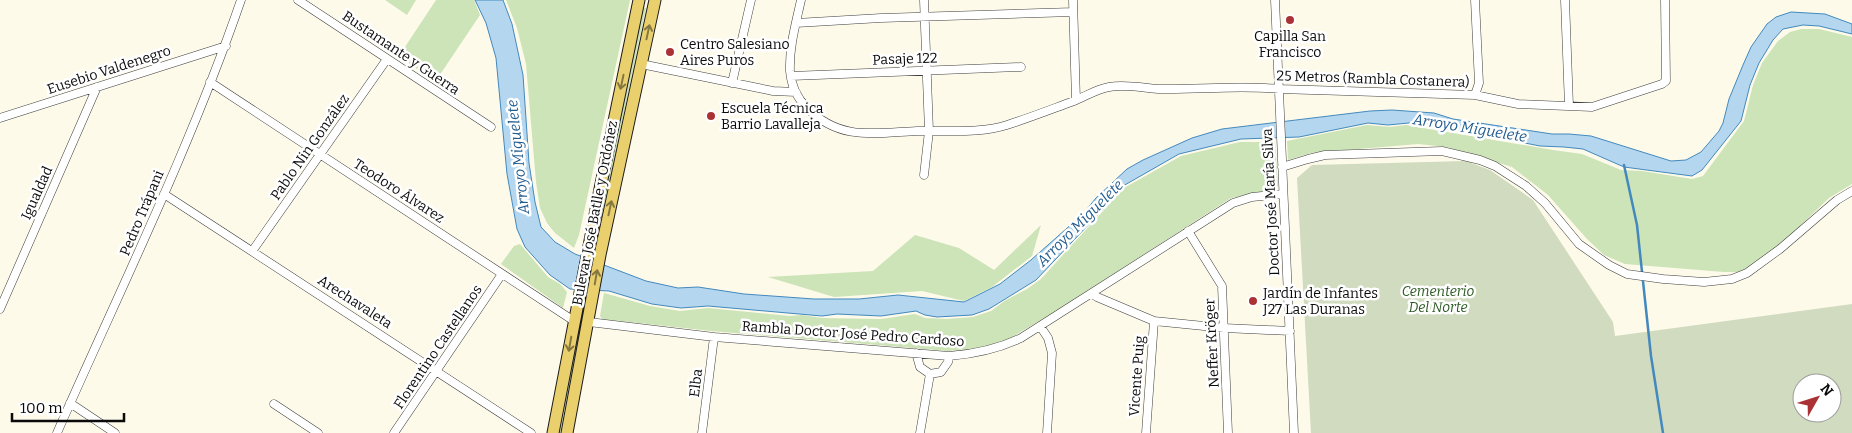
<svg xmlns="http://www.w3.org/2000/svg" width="1852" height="433" font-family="Bitter,serif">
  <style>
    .green { fill: #cde3b8 }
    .cemetery { fill: #d1dbbf; fill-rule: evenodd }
    .water { fill: #b4d7ef; stroke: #4389be }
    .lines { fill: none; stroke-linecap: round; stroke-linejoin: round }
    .stream { stroke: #4389be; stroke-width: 2.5 }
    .street-casing { stroke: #3d3d3d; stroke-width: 9 }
    .primary-casing { stroke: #1b1b1b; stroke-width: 13 }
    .street { stroke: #fff; stroke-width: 8 }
    .primary { stroke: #ead06d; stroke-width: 11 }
    .oneway { stroke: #857740 }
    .poi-dot { fill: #ab3234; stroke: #fff; stroke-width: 2 }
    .labels { text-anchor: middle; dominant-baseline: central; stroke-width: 5; stroke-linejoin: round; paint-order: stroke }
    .poi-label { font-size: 14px; fill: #0a0a0a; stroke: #fff; text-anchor: start }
    .street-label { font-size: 14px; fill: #0a0a0a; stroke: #fff }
    .park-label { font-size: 14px; font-style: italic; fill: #2c5a23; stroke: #fff }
    .water-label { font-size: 15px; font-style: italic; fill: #225b8e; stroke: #fff }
  </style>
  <rect width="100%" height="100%" fill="#fdfaea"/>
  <path class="green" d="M385,0H416L407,15Z
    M436,0H474L480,15L435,82L399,56Z
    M506,0H630L579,235L574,248L555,233L547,223L540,208L536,182L526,64L517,28Z
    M643,7L646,8L594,256L592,255Z
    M1801,29H1819L1852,37V184L1829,198L1756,268L1739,272H1724L1625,264L1604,255L1587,239L1548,195L1512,167L1447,147L1418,144L1311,153L1288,160L1287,141L1367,125L1390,127L1406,125L1553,150L1582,154L1621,170L1642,171L1692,179L1703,176L1744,121L1753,85L1762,63L1778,41L1790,32Z
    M1240,142H1275L1278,186L1272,190L1231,198L1058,310L1009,339L998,344L968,349L948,351L711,331L602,319L600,316L604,293L650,306L680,311L708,308L789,316L802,315L822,318L881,319L915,314L925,318L946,319L973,317L991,311L1006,300L1027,289L1041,279L1124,188L1181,156Z
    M1041,225L1032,256L992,287L964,301L922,291L834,297L768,277L873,271L915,235L959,248L994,270Z
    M520,244L548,277L560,284L567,292L563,308L501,264L514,246Z
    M585,286L589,287L560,433H557Z"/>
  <path class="cemetery" d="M1466,161L1490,170L1533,200L1613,322L1615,336L1852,304V433H1311L1297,178L1312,165ZM1802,383H1832V413H1802Z"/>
  <path class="water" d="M475,0H503L512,24L523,75L529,163L535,202L541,227L555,242L575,254L646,281L678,288L698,287L744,294L814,299H859L898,295L964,302L1000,284L1031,260L1083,214L1096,198L1127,169L1143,160L1192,138L1222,129L1370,111L1392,110L1434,113L1453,119L1552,134H1569L1591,136L1671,161L1686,160L1701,152L1719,131L1723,123L1729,99L1743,65L1751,47L1767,24L1776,17L1791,12L1825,14L1852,24V34L1819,26L1803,25L1783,29L1773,40L1759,63L1750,85L1741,121L1702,170L1692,176L1624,167L1583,149L1564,147L1540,146L1419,122L1388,125L1368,123L1299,137L1241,139L1179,154L1123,186L1110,202L1036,280L989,309L972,315L937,317L925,315L916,311L881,316L837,314L822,316L708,306L681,308L652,304L609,291L570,289L550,275L525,247L517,229L507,174L496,58L486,23Z"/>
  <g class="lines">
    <path class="stream" d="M1624,165L1637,225L1651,356L1663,433"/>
    <g class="street-casing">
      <path id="street" d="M298,0L491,127
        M801,0C796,23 789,47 790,71C791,84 797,98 807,108C840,141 874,133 917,131C946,130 978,134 1007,125C1029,118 1052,109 1074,101C1086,96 1097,89 1109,87C1126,84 1142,88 1158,89C1198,90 1238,85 1279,89L1475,95L1518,104L1592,107L1662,84L1666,81L1665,0
        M1073,0L1076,100
        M1275,0L1294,433
        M1565,0L1569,106
        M796,23L881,18L1073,12
        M641,64L773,91L796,92
        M791,76L1021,67
        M210,82L574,321
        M732,83L751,0
        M1475,95L1479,83L1475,0
        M0,118L226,46
        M1282,167L1308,159L1325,155L1442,151L1480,160L1495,166L1526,186L1545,203L1579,244L1609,265L1627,274L1663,279L1704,282L1732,279L1747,273L1780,249L1837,200L1852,191
        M924,175L929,131L924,0
        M164,194L531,433
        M1188,231L1222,286L1228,433
        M253,250L387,59
        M1092,294L1097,297L1154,321L1224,328L1290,331
        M0,309L97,87
        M589,322L714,337L949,356C975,354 998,349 1021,338L1233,203L1252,197L1283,194
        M1040,326L1048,338L1052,353L1047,433
        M916,353L920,367L930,374L941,372L948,362L949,356
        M70,403L115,433
        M274,404L318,433
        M57,433C120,290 190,148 241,0
        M394,433L502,274
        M702,433L714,337
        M920,433L930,374
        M1146,433L1154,321"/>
    </g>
    <g class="primary-casing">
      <path id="primary" d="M553,433L600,189L639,0
        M567,433L600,255L655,0"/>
    </g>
    <use href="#street" class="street"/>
    <use href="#primary" class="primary"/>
  </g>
  <defs><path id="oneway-shaft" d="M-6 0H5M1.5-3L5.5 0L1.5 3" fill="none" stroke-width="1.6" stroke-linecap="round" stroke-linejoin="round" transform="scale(1.25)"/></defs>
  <g class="oneway">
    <use href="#oneway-shaft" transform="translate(648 32) rotate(-78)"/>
    <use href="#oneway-shaft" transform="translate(622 82) rotate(102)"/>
    <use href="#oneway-shaft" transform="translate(610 208) rotate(-78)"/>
    <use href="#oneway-shaft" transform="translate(596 277) rotate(-80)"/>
    <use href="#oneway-shaft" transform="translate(570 344) rotate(100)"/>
  </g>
  <g class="poi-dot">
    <circle cx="1290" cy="20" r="5"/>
    <circle cx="670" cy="52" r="5"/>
    <circle cx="711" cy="116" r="5"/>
    <circle cx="1253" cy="301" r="5"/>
  </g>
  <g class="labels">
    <g class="poi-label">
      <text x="1290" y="36" text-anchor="middle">Capilla San<tspan x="1290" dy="16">Francisco</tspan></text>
      <text x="680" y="44">Centro Salesiano<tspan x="680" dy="16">Aires Puros</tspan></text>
      <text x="721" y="108">Escuela Técnica<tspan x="721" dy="16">Barrio Lavalleja</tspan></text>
      <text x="1263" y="293">Jardín de Infantes<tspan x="1263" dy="16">J27 Las Duranas</tspan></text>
    </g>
    <g class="street-label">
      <text transform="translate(401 53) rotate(34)">Bustamante y Guerra</text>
      <text transform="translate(905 59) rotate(-2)">Pasaje 122</text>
      <text transform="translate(109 70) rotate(-18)">Eusebio Valdenegro</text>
      <text transform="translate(1373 79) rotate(2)">25 Metros (Rambla Costanera)</text>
      <text transform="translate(310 147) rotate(-55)">Pablo Nin González</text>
      <text transform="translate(399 191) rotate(33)">Teodoro Álvarez</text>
      <text transform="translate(37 193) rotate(-66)">Igualdad</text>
      <text transform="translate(1271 202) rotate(-93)">Doctor José María Silva</text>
      <text transform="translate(142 213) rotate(-67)">Pedro Trápani</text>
      <text transform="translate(595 213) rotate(-79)">Bulevar José Batlle y Ordóñez</text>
      <text transform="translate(355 302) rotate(33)">Arechavaleta</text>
      <text transform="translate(853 334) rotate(4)">Rambla Doctor José Pedro Cardoso</text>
      <text transform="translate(1212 343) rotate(-93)">Neffer Kröger</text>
      <text transform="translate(438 347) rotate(-56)">Florentino Castellanos</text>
      <text transform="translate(1137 376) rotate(-86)">Vicente Puig</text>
      <text transform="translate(696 383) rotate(-83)">Elba</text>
    </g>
    <g class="park-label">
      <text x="1438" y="291">Cementerio<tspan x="1438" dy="16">Del Norte</tspan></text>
    </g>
    <g class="water-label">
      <text transform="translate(1470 128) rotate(9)">Arroyo Miguelete</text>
      <text transform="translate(518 157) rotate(-96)">Arroyo Miguelete</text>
      <text transform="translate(1080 223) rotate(-45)">Arroyo Miguelete</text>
    </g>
  </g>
  <g transform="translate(1817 398) rotate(51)"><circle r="24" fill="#ffffff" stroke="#9d9d9d"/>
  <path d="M0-4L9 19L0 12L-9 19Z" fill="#ab3234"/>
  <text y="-8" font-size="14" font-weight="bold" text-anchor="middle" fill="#0a0a0a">N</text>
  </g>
  <path d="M12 413v8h112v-8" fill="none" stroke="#0a0a0a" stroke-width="2.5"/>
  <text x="20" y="413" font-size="15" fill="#0a0a0a" stroke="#ffffff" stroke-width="4" paint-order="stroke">100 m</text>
</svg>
